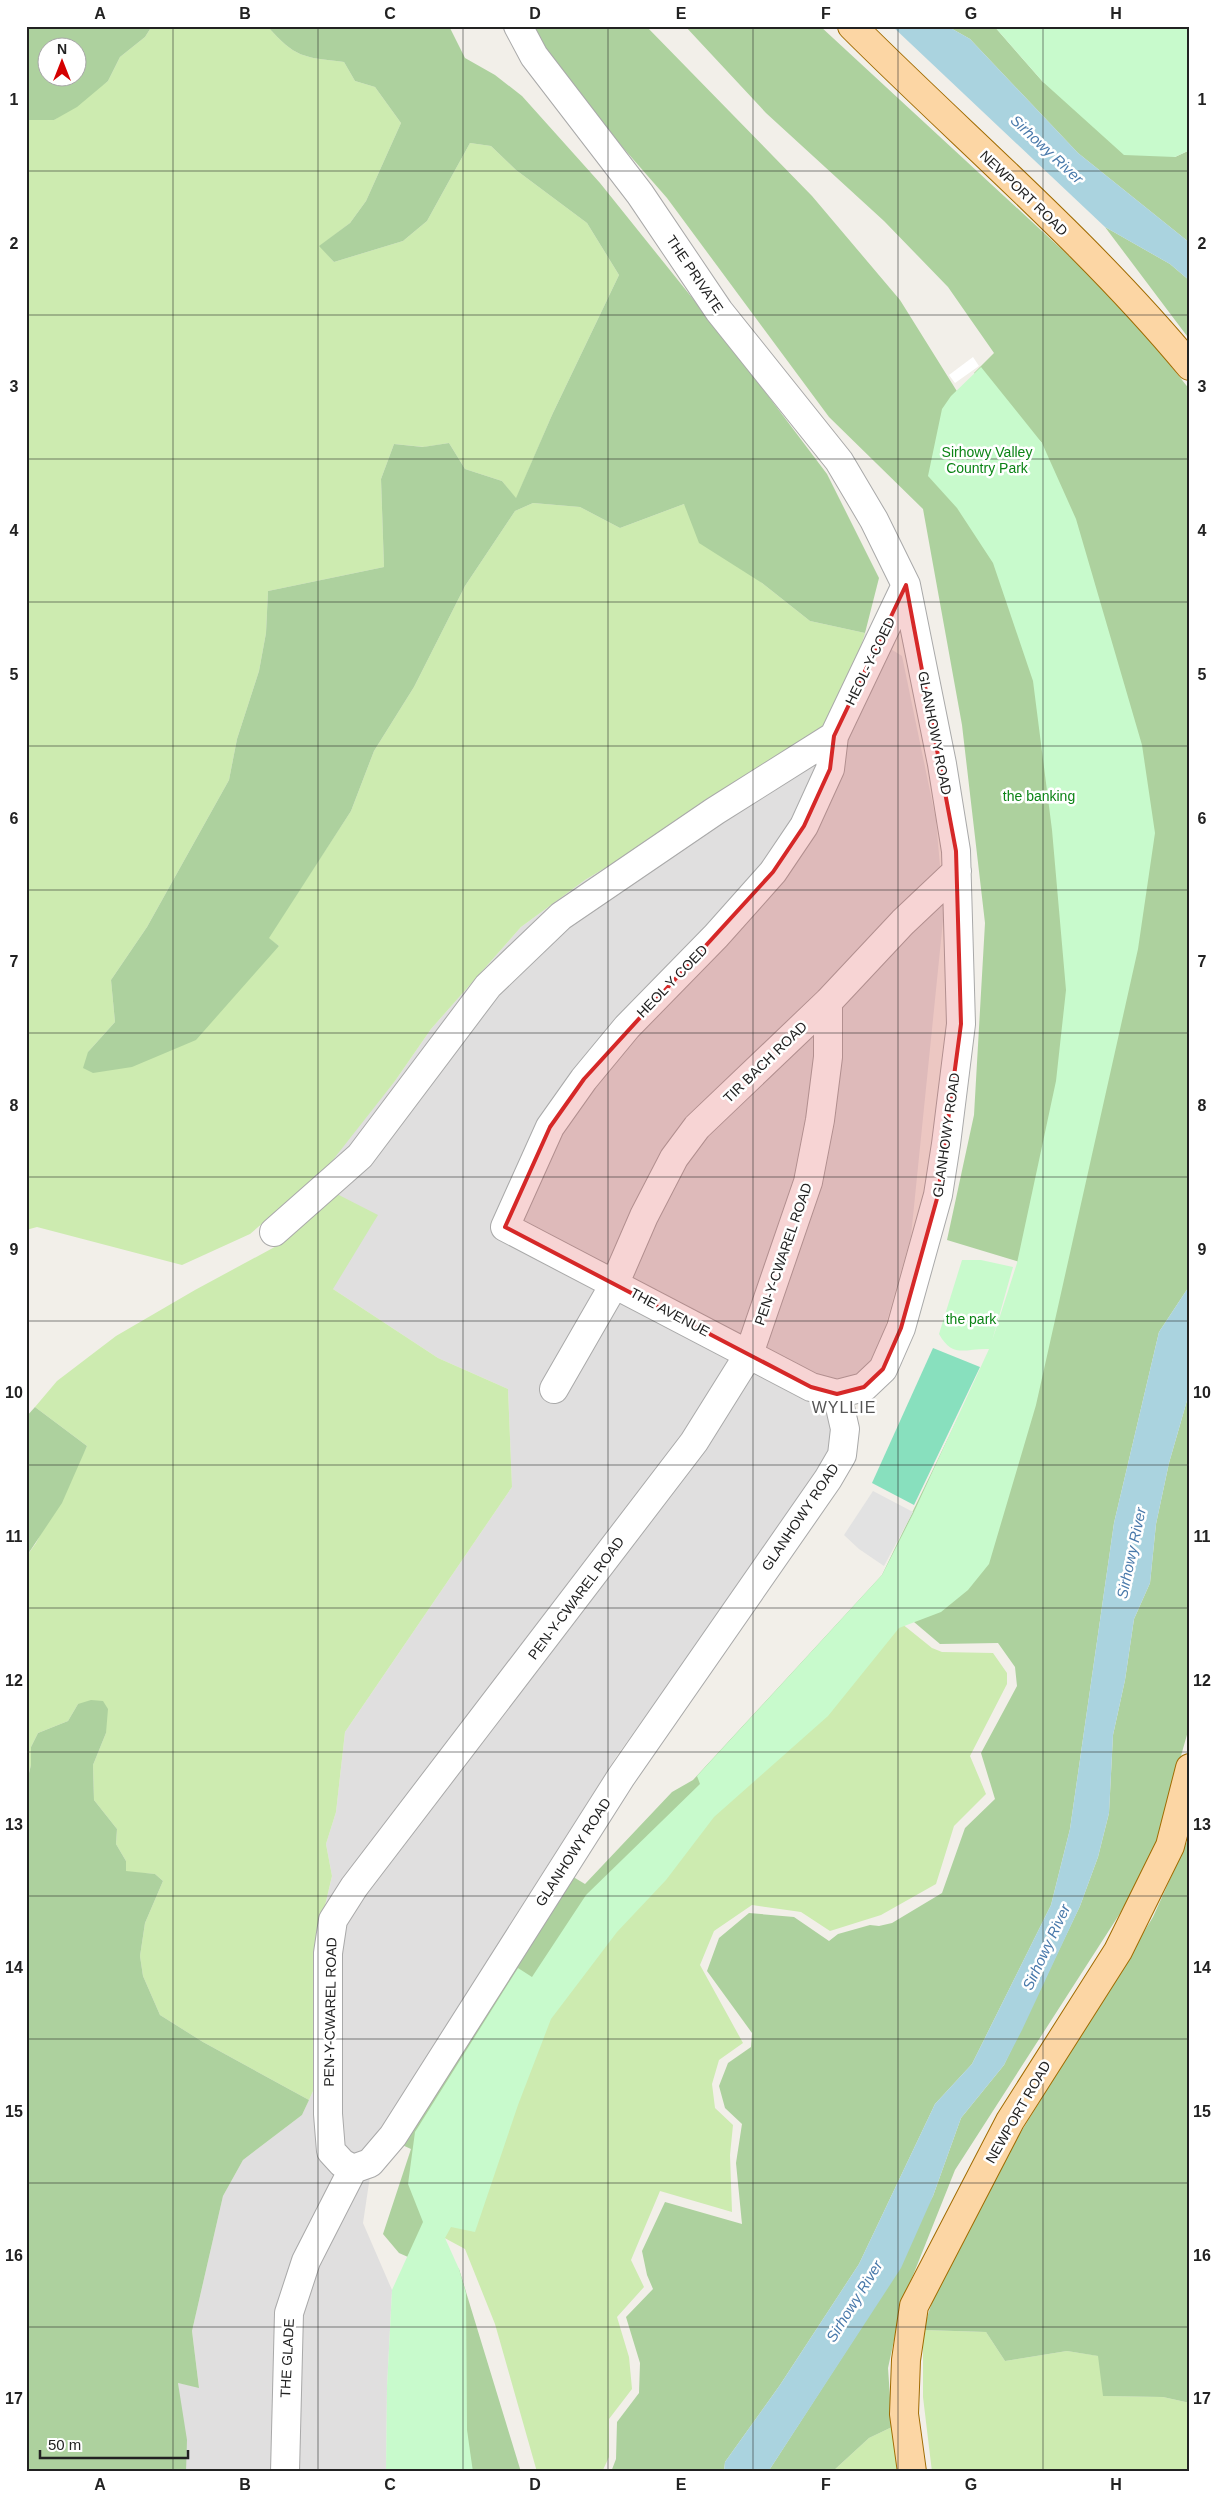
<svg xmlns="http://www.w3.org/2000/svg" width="1216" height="2498" font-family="Arial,sans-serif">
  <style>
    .residential { fill: #e0dfdf }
    .grass { fill: #cdebb0 }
    .forest { fill: #add19e; fill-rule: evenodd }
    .park { fill: #c8facc }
    .pitch { fill: #88e0be }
    .parking { fill: #e2e2e2 }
    .water { fill: #aad3df }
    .pier { fill: #fff }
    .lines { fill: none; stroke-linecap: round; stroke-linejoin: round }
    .minor-casing { stroke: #a9a9a9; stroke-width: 30 }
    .major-casing { stroke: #a06b00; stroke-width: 30 }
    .minor { stroke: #fff; stroke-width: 28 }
    .major { stroke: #fcd6a4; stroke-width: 28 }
    .marked { fill: #d62828; fill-opacity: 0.2; stroke: #d62828; stroke-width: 4; stroke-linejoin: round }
    .grid { fill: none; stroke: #222; stroke-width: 1; stroke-opacity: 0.55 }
    .labels { text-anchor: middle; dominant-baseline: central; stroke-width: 5; stroke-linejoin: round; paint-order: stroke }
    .street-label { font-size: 14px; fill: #222; stroke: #fff }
    .park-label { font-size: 14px; fill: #0c8416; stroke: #fff }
    .water-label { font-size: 15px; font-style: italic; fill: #4a7aab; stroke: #fff }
    .quarter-label { font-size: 16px; letter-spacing: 1px; fill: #555; stroke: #fff }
    .neatline { fill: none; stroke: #222; stroke-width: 2 }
    .grid-label { font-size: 16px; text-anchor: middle; font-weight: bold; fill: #222 }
  </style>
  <rect width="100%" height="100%" fill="#f2efe9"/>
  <path class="residential" d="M865,633L902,656L936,820L944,911L911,1236L877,1356L818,1476L616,1757L376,2136L363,2223L392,2290L387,2387L386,2472H186L178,2383L199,2387L192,2331L223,2196L243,2160L302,2115L318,2080L319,1931L332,1876L326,1844L336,1812L345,1732L512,1487L508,1389L438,1358L333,1289L313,1181L395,1081L431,1029L521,927L585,880L766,771L854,671Z"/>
  <path class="grass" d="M152,26H267C296,58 302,57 344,62L355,81L375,87L401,123L366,201L350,223L320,246L334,262L403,241L427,221L470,143L491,146L516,170L587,223L619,275L552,415L516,499L502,481L465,469L449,443L424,447L394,444L381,479L384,567L268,591L266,633L259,671L237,739L229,780L147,927L111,980L115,1022L88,1052L279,946L268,938L351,811L374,751L414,687L465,586L515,511L533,503L580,507L620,528L684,504L762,583L810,621L865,633L854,671L824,726L766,771L585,880L521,927L431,1029L395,1081L325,1170L250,1234L182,1265L37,1227L26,1230V120H54L108,81L120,57L145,37Z
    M335,1193L378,1215L333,1289L438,1358L508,1389L512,1487L345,1732L336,1812L326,1844L332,1876L319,1931L318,2080L309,2100L203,2042L160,2015L143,1976L140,1956L145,1923L163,1881L155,1874L126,1872V1861L116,1844L117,1829L94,1800L93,1765L106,1733L78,1704L68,1721L38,1733L31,1747V1765L26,1785V1557L36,1543L87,1446L35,1407L57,1381L116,1336L195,1290L282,1243Z
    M896,1619L932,1648L942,1652L993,1653L1007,1673V1684L970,1756L986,1794L954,1826L936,1884L881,1915L830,1931L801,1912L752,1905L714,1931L700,1965L743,2043L719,2060L712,2084L715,2108L733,2125L730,2155L732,2212L660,2191L631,2260L644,2287L617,2317L629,2357L632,2389L609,2419V2457L602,2472H537L495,2324L465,2249L439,2235L571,1950Z
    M923,2330L986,2332L1005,2361L1067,2351L1099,2356L1104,2396L1163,2397L1190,2403V2472H932L923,2397Z
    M892,2427L897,2472H832L869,2438Z"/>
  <path class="forest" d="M26,26H152L145,37L120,57L108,81L77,107L54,120H26ZM48,48H78V78H48Z
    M267,26H449L465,58L495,75L522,96L600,183L726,340L827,474L879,578L865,633L810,621L762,583L699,543L684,504L620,528L580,507L533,503L515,511L465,586L414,687L374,751L351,811L269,938L279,946L196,1040L132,1067L93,1073L83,1068L88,1052L115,1022L111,980L147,927L229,780L237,739L259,671L266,633L268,591L384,567L381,479L394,444L423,447L449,443L465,469L502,481L516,498L552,415L619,275L587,223L516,170L491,146L470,143L427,221L403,241L334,262L319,246L350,223L366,201L401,123L375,87L355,81L344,62C302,57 296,58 267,26Z
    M525,26H646L812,196L900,300L983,433L1109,803L1036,1267L947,1240L974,1115L985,923L962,725L923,509L829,417L667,198L541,54Z
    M685,26H820L1123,306L1190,390V1285L1159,1332L1114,1523L1070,1829L1051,1905L972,2064L935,2104L859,2264L780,2385L725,2462L724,2472H611L616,2459L617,2422L639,2393L640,2363L626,2317L653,2289L647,2275L642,2251L665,2202L742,2224L736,2163L742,2124L725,2108L719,2086L728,2063L751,2047L752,2033L707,1971L719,1938L749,1913L794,1917L829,1941L838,1934L870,1925L879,1926L892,1923L942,1893L965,1828L995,1799L981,1753L1017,1686L1015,1667L998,1643L940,1644L901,1611L1088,1113L1042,443L974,373L994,353L948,287L884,221L766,113Z
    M947,26H994L1043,82L1175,157L1190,150V243L1078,153L970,39Z
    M1105,227L1170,264L1190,281V340Z
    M996,1334L980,1433L843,1637L597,1891L569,1924L513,2008L420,2252L408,2257L399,2253L383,2234L411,2149L400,2144L570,1875L585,1884L672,1792L693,1780L882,1575L982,1368Z
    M1190,1390V1724L1155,1848L1126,1904L955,2170L902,2303L888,2368L892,2427L869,2438L832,2472H768L863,2325L933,2196L961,2118L1004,2065L1080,1906L1098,1857L1109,1813L1113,1735L1125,1680L1134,1619L1150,1583L1156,1524L1169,1463Z
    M35,1407L87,1446L62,1503L26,1557V1417Z
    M91,1700L103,1701L108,1709L106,1733L93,1765L94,1800L117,1829L116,1844L126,1861V1871L155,1874L163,1881L145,1923L140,1956L143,1976L160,2015L203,2042L309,2100L302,2115L243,2160L223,2196L192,2331L199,2388L178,2383L187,2440L186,2472H26V1785L31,1765V1747L38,1733L68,1721L78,1704Z
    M1190,1835V2403L1163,2397L1103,2396L1098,2356L1067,2351L1005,2361L986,2332L923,2330L936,2290L990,2175L1021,2132L1153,1917Z
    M435,2247L459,2269L521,2472H432Z"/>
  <path class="park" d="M994,26H1190V150L1175,157L1124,155L1043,82Z
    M981,367L1042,443L1076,519L1142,745L1155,833L1138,949L1036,1405L989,1564L968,1590L941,1612L899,1628L828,1716L714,1817L666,1880L617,1932L551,2019L518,2105L475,2232L451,2227L445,2238L459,2269L466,2293L467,2430L473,2472H386L387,2387L392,2290L423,2222L408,2184L415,2132L518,1968L532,1977L586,1895L700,1784L697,1776L882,1575L913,1514L989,1349C965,1348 953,1359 939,1334L962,1260H981L1013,1267L992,1341L1017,1263L1056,1081L1066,990L1052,830L1033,681L993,563L957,508L928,476L942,409L951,396Z"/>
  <path class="pitch" d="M933,1348L980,1367L914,1505L872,1483Z"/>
  <path class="parking" d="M873,1491L913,1512L884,1566L859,1549L844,1535Z"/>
  <path class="water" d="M892,26H947L970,39L1078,153L1190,243V281L1170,264L1105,227Z
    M1190,1285V1390L1169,1463L1156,1524L1150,1583L1134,1619L1125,1680L1113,1735L1109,1813L1098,1857L1080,1906L1022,2030L1004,2065L961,2118L933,2196L901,2268L768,2472H724L725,2462L780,2385L859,2264L935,2104L972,2064L1051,1905L1070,1829L1114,1523L1159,1332Z"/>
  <path class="pier" d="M973,357L979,366L955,383L949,375Z"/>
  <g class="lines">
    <g class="minor-casing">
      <path id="minor" d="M274,1232L360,1156L488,986L561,916L715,811L834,736
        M554,1389L615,1283L644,1216L674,1158L697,1127L828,1002L903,922L957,871
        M837,1394L811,1387L505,1227L550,1127L584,1079L627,1027L716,936L773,872L804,826L830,769L834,736L906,585
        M353,2169L370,2163L393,2136L621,1777L828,1479L842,1455L845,1429L837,1394L864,1387L883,1369L901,1328L938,1195L946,1144L961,1024L956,851L942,764L906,585L874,520L839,461L719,311L640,194L534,56L518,26
        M353,2169L342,2163L331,2151L328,2114V1953L333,1920L354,1887L694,1442L749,1354L808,1182L820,1120L828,1057V1002
        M285,2472L289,2313L306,2261L353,2169"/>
    </g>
    <g class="major-casing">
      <path id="major" d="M852,26C965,139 1088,243 1190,366
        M912,2472L904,2414L906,2360L914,2306L1010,2121L1118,1951L1170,1846L1190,1768"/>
    </g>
    <use href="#minor" class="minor"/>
    <use href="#major" class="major"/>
  </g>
  <path class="marked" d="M906,585L956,851L961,1024L938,1195L901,1328L883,1369L864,1387L837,1394L811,1387L505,1227L550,1127L584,1079L773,872L804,826L830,769L834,736Z"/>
  <path class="grid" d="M173,26V2472M318,26V2472M463,26V2472M608,26V2472M753,26V2472M898,26V2472M1043,26V2472M26,171H1190M26,315H1190M26,459H1190M26,602H1190M26,746H1190M26,890H1190M26,1033H1190M26,1177H1190M26,1321H1190M26,1465H1190M26,1608H1190M26,1752H1190M26,1896H1190M26,2039H1190M26,2183H1190M26,2327H1190"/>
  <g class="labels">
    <g class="street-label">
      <text transform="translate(1024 193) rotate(44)">NEWPORT ROAD</text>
      <text transform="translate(695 274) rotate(56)">THE PRIVATE</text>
      <text transform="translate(870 661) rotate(-64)">HEOL-Y-COED</text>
      <text transform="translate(935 733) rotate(79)">GLANHOWY ROAD</text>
      <text transform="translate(672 981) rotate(-46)">HEOL Y COED</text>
      <text transform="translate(765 1062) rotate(-44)">TIR BACH ROAD</text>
      <text transform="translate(946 1135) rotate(-82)">GLANHOWY ROAD</text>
      <text transform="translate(783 1254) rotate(-71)">PEN-Y-CWAREL ROAD</text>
      <text transform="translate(670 1312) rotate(28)">THE AVENUE</text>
      <text transform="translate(800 1517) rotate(-56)">GLANHOWY ROAD</text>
      <text transform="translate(576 1598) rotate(-53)">PEN-Y-CWAREL ROAD</text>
      <text transform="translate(573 1852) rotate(-57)">GLANHOWY ROAD</text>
      <text transform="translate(330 2012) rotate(-89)">PEN-Y-CWAREL ROAD</text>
      <text transform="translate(1018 2112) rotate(-60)">NEWPORT ROAD</text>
      <text transform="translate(287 2358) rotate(-87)">THE GLADE</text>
    </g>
    <g class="park-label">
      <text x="987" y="452">Sirhowy Valley<tspan x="987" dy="16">Country Park</tspan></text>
      <text x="1039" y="796">the banking</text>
      <text x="971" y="1319">the park</text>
    </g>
    <g class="water-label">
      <text transform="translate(1047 149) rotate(43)">Sirhowy River</text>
      <text transform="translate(1131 1553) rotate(-78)">Sirhowy River</text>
      <text transform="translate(1046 1947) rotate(-65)">Sirhowy River</text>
      <text transform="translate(854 2301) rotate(-58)">Sirhowy River</text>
    </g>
    <g class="quarter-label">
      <text x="844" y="1407">WYLLIE</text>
    </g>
  </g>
  <rect width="1216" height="2498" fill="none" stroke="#ffffff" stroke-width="55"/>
  <g transform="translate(62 62)"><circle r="24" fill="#ffffff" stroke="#a7a7a7"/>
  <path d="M0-4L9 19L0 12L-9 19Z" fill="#d40000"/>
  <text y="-8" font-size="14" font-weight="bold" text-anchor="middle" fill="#222222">N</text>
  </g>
  <path d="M40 2450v8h148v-8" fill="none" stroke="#222222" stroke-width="2.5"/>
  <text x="48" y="2450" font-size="15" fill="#222222" stroke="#ffffff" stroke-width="4" paint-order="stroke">50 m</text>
  <rect x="28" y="28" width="1160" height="2442" class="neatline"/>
  <g class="grid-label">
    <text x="100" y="19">A</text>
    <text x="245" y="19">B</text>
    <text x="390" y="19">C</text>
    <text x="535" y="19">D</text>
    <text x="681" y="19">E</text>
    <text x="826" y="19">F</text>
    <text x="971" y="19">G</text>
    <text x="1116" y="19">H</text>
    <text x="14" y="105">1</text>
    <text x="1202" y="105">1</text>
    <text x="14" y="249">2</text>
    <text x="1202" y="249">2</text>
    <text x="14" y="392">3</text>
    <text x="1202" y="392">3</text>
    <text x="14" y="536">4</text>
    <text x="1202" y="536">4</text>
    <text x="14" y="680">5</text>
    <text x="1202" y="680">5</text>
    <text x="14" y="824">6</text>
    <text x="1202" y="824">6</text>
    <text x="14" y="967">7</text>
    <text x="1202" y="967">7</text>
    <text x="14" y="1111">8</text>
    <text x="1202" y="1111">8</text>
    <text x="14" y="1255">9</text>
    <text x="1202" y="1255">9</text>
    <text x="14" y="1398">10</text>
    <text x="1202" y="1398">10</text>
    <text x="14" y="1542">11</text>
    <text x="1202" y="1542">11</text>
    <text x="14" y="1686">12</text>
    <text x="1202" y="1686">12</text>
    <text x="14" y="1830">13</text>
    <text x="1202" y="1830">13</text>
    <text x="14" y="1973">14</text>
    <text x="1202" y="1973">14</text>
    <text x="14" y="2117">15</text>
    <text x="1202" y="2117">15</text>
    <text x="14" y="2261">16</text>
    <text x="1202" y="2261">16</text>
    <text x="14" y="2404">17</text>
    <text x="1202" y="2404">17</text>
    <text x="100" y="2490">A</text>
    <text x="245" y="2490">B</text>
    <text x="390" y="2490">C</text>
    <text x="535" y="2490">D</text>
    <text x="681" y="2490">E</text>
    <text x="826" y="2490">F</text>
    <text x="971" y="2490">G</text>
    <text x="1116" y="2490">H</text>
  </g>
</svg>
